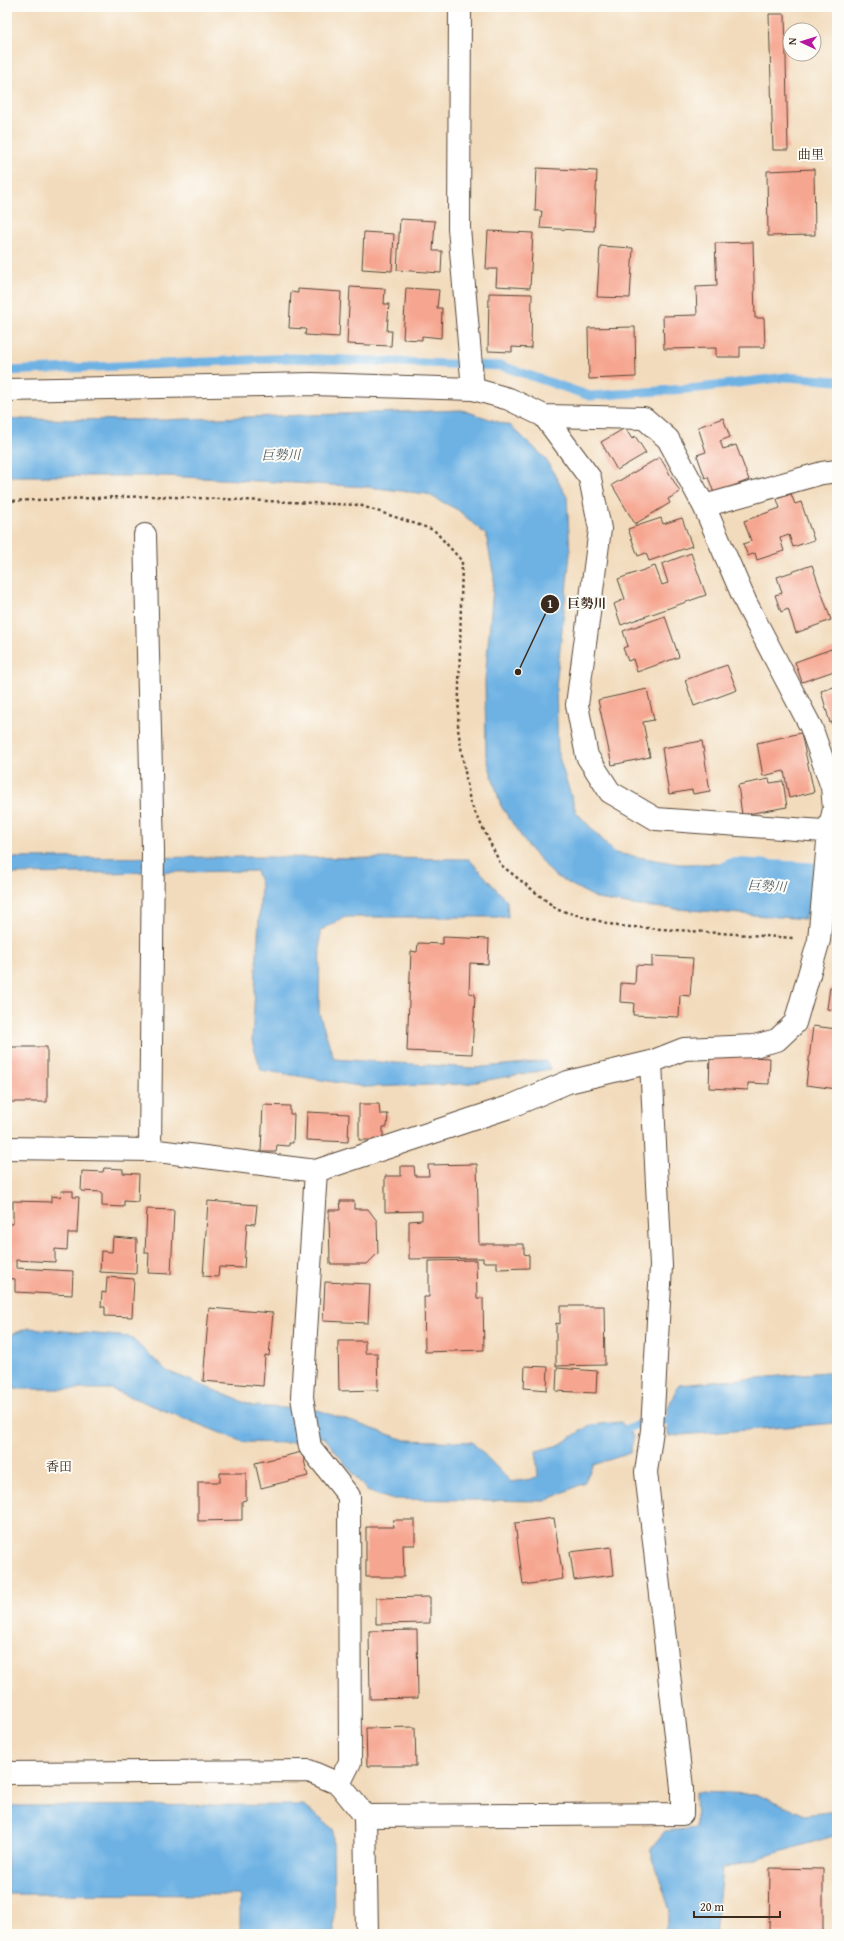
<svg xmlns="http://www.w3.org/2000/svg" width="844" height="1941" font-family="'Gentium Book Plus','Noto Serif JP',serif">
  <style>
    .water { fill: #6eb2e4; stroke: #546e81 }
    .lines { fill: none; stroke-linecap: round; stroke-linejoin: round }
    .stream { stroke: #6eb2e4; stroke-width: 9 }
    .river { stroke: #6eb2e4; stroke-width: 52 }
    .building { fill: #f6a690 }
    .street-casing { stroke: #564536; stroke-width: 24 }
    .path { stroke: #564536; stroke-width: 2.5; stroke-dasharray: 3 3; stroke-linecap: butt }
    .street { stroke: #fff; stroke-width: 22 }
    .labels { text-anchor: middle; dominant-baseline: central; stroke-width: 4; stroke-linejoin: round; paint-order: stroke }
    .neighbourhood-label { font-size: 13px; fill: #3b2a1e; stroke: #fdfcf7 }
    .water-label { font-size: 13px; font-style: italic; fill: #4d5a63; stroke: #fdfcf7 }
    .leader { fill: none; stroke: #3b2a1e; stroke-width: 1.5 }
    .callout-dot { fill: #3b2a1e; stroke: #fdfcf7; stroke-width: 1.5 }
    .mark-label { font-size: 12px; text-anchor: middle; font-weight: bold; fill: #fff }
    .callout-label { font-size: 13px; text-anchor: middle; font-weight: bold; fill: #3b2a1e; stroke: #fdfcf7; stroke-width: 4; stroke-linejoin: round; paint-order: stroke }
  </style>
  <rect width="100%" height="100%" fill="#fdfcf7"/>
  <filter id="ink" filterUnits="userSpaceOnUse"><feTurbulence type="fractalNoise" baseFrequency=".025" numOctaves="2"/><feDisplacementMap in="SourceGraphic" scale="8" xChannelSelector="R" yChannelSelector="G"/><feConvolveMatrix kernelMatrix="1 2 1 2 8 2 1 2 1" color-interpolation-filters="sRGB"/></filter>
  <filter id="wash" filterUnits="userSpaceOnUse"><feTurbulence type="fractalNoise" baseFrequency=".012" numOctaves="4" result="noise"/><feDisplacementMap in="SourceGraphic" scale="16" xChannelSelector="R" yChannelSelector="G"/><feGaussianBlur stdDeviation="0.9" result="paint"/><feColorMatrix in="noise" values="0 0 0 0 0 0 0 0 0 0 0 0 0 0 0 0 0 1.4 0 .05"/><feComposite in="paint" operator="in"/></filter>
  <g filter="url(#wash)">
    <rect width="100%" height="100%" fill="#f2dbbc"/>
    <path class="water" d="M462,410L511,426L545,458L567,497L570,554L556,686L558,754L576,812L615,853L679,864H808L805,919L639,906L598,899L555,876L529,848L501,806L486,756L485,680L494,577L486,535L458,510L427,494L368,487L165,476H7V419L158,420Z
      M261,857L469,859L507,901L508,917H344L320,931L319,1013L334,1059L474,1068L546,1061L550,1069L465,1084L365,1087L261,1070L252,1041L261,885L256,871L7,874V858Z
      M29,1328L130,1337L167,1371L253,1406L318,1410L405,1440L472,1442L511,1482L538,1478L536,1451L559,1445L590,1425L621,1422L634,1436L630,1453L593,1465L584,1483L545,1501L390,1499L367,1491L324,1437L286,1443L243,1442L111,1389H7V1336Z
      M837,1371V1423L668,1436L667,1410L678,1385Z
      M695,1792L756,1794L804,1815L837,1811V1835L722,1869L715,1934H664L670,1911L650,1849L665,1831L696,1828Z
      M303,1805L333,1829L334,1934H240V1895L7,1894V1806Z"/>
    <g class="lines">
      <path class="stream" d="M7,371L293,358L502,366L590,396L699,388L786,377L837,381
        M627,1429L640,1423L678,1419"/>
      <path class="river" d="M736,884L837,890"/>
    </g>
    <g id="blocks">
      <path class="building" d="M769,14H785L788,150H773Z
        M537,168L597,171L594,231L540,228L542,211H535Z
        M814,169L815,235L768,236L767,171Z
        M400,219L435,221L433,251H442L441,273L397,270Z
        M488,231L533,233L530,288L496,286L497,269H486Z
        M364,232L394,234L392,271L362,269Z
        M753,242L755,318H764L765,347H740V357H716V348L664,349L663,316L697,315L696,287L717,286L715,243Z
        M600,246L633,248L630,298L597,297Z
        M350,287L385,289L384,304H389L387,331H392L391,346L347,344Z
        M406,288L439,290L437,308H442L441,338L422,336V340L403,339Z
        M298,289L341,292L339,337L305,335L306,329L289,328L291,292L298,293Z
        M489,293L532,294L531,348L512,347V352L488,351Z
        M635,327L636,377L589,379L588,328Z
        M723,418L730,437L720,441L723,449L736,445L749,480L714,493L708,477L705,478L697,455L706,452L698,427Z
        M625,428L632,439L635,436L646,453L617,470L601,442Z
        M660,457L680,492L668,499L670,503L635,524L612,485Z
        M791,494L795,504L801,502L814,540L793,547L789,535L780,538L784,551L757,560L755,553L748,556L743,544L751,541L744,521L780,508L777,499Z
        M661,518L663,524L682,518L692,546L649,561L646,553L638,556L628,529Z
        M691,553L706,595L621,625L614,604L625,599L618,579L655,566L662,585L668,583L662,564Z
        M812,565L831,620L796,633L788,609L781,612L775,595L782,593L777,577Z
        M665,616L679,657L637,672L633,659L628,661L623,648L628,646L623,631Z
        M837,647V670L802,682L795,662Z
        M727,665L737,690L694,706L685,680Z
        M837,686V720L830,723L821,691Z
        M647,689L654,720L643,722L650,757L612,765L598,700Z
        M801,733L814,792L789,798L784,771L763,776L757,743Z
        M702,741L710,791L693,794L692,790L669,794L662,748Z
        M769,779L770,783L783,781L787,807L742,815L738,785Z
        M443,937L489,939L488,964L470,963L469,993L475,994L472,1054L407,1051L411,951L417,952L418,943L443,944Z
        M652,956L693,958L690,996L680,995L679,1017L633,1015L634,1003L620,1002L621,983L635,984L636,965L652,966Z
        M830,987L837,988V1021L835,1020L836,1010L827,1009Z
        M813,1026L837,1029V1089L806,1085Z
        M7,1047H47V1102H7Z
        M710,1055L770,1058L769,1084L748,1083V1090L709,1088Z
        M359,1104H379L380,1114H388L387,1127H383V1140H359Z
        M263,1105L290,1106V1114H294L293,1143H289V1146L277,1145L276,1152H261Z
        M307,1112L349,1114L348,1142L306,1140Z
        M477,1164L479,1244H524V1254L529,1255V1268L497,1269V1262H483V1258L409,1259V1221L422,1220V1211L385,1212V1176H401V1166H414L415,1176H429L428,1165Z
        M104,1168L123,1169V1173L139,1174L138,1202L124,1201V1207L102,1206V1192L81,1191L82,1171L103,1172Z
        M61,1191H73V1197H79L77,1233H68L67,1250L55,1249V1262L16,1260V1268L73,1271L72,1295L15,1292V1279L7,1278V1224H13V1201L51,1202V1196L60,1197Z
        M208,1201L257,1205L255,1224L247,1223L244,1268L219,1267L218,1277L203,1276Z
        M340,1201H354V1209H368L377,1221L378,1253L367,1264H330L329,1210H341Z
        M147,1209L174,1210L171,1274L148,1273L149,1253H145Z
        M113,1237L137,1239L136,1274L100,1272L101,1251L112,1252Z
        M476,1260L477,1298H483L484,1350L425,1352L424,1297H429V1261Z
        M107,1277L134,1279L132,1317L105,1316V1307H101L102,1292L106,1293Z
        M325,1282L370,1284L368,1323L323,1321Z
        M560,1306H604L605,1365L556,1366V1323L560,1324Z
        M209,1308L273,1313L269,1356L265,1355L263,1386L203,1381Z
        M338,1341H365V1353H377L378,1390L339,1391Z
        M525,1366L548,1367L547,1390L524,1388Z
        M557,1368L597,1371L596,1393L556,1391Z
        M302,1452L308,1476L261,1488L255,1463Z
        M220,1473H246V1500L242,1501V1520L198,1521V1482H220Z
        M554,1518L563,1579L523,1585L515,1523Z
        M393,1520H415V1545H403L404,1577H366V1527H394Z
        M611,1547L614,1575L574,1580L570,1552Z
        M430,1597V1623L376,1624V1598Z
        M417,1630L418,1698L370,1699L369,1631Z
        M415,1727L416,1766H367L366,1728Z
        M770,1868L823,1869V1934H769Z"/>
    </g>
  </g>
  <g filter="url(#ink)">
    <use href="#blocks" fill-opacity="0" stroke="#564536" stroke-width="1"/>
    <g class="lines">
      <g class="street-casing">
        <path id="street" d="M460,7L459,228L473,389
          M7,390L312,384L473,389L509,399L544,416L590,478L600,529L577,705L587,756L610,792L656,819L837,832
          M704,506L822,473L837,471
          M145,535L153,850L150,1150
          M7,1148L150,1150L316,1171L509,1107L568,1082L651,1062L684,1049L754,1046L777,1040L795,1023L819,940L829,831L834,809L832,787L811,727L746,603L704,506L668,439L644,418L544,416
          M316,1171L302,1397L310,1447L349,1496L350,1762L339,1784
          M7,1773L309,1771L339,1784L365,1816L367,1934
          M365,1816L682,1814V1788L646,1472L652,1430L661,1266L651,1062"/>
      </g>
      <path class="path" d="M7,501L151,496L359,505L434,530L462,561L458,729L470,802L501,865L558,910L618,926L793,938"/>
      <use href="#street" class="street"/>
    </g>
  </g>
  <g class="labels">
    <g class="neighbourhood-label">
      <text x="811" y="154">曲里</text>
      <text x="59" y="1466">香田</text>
    </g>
    <g class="water-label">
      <text transform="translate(281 455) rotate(-1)">巨勢川</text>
      <text transform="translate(767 886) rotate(3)">巨勢川</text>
    </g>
  </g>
  <path class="leader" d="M518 672L550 604"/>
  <g class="callout-dot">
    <circle cx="518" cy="672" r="4"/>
    <circle cx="550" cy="604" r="10"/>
  </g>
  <g class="mark-label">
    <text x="550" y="608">1</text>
  </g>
  <g class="callout-label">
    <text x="587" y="608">巨勢川</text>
  </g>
  <rect width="844" height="1941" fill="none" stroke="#fdfcf7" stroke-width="24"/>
  <g transform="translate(802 42) rotate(274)"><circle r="19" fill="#fdfcf7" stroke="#afa8a0"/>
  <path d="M0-3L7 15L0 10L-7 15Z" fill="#b5179e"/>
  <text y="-6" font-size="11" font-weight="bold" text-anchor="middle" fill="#3b2a1e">N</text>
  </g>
  <path d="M694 1911v6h86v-6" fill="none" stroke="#3b2a1e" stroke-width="2"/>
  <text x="700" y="1911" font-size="12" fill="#3b2a1e" stroke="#fdfcf7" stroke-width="3" paint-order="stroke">20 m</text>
</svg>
